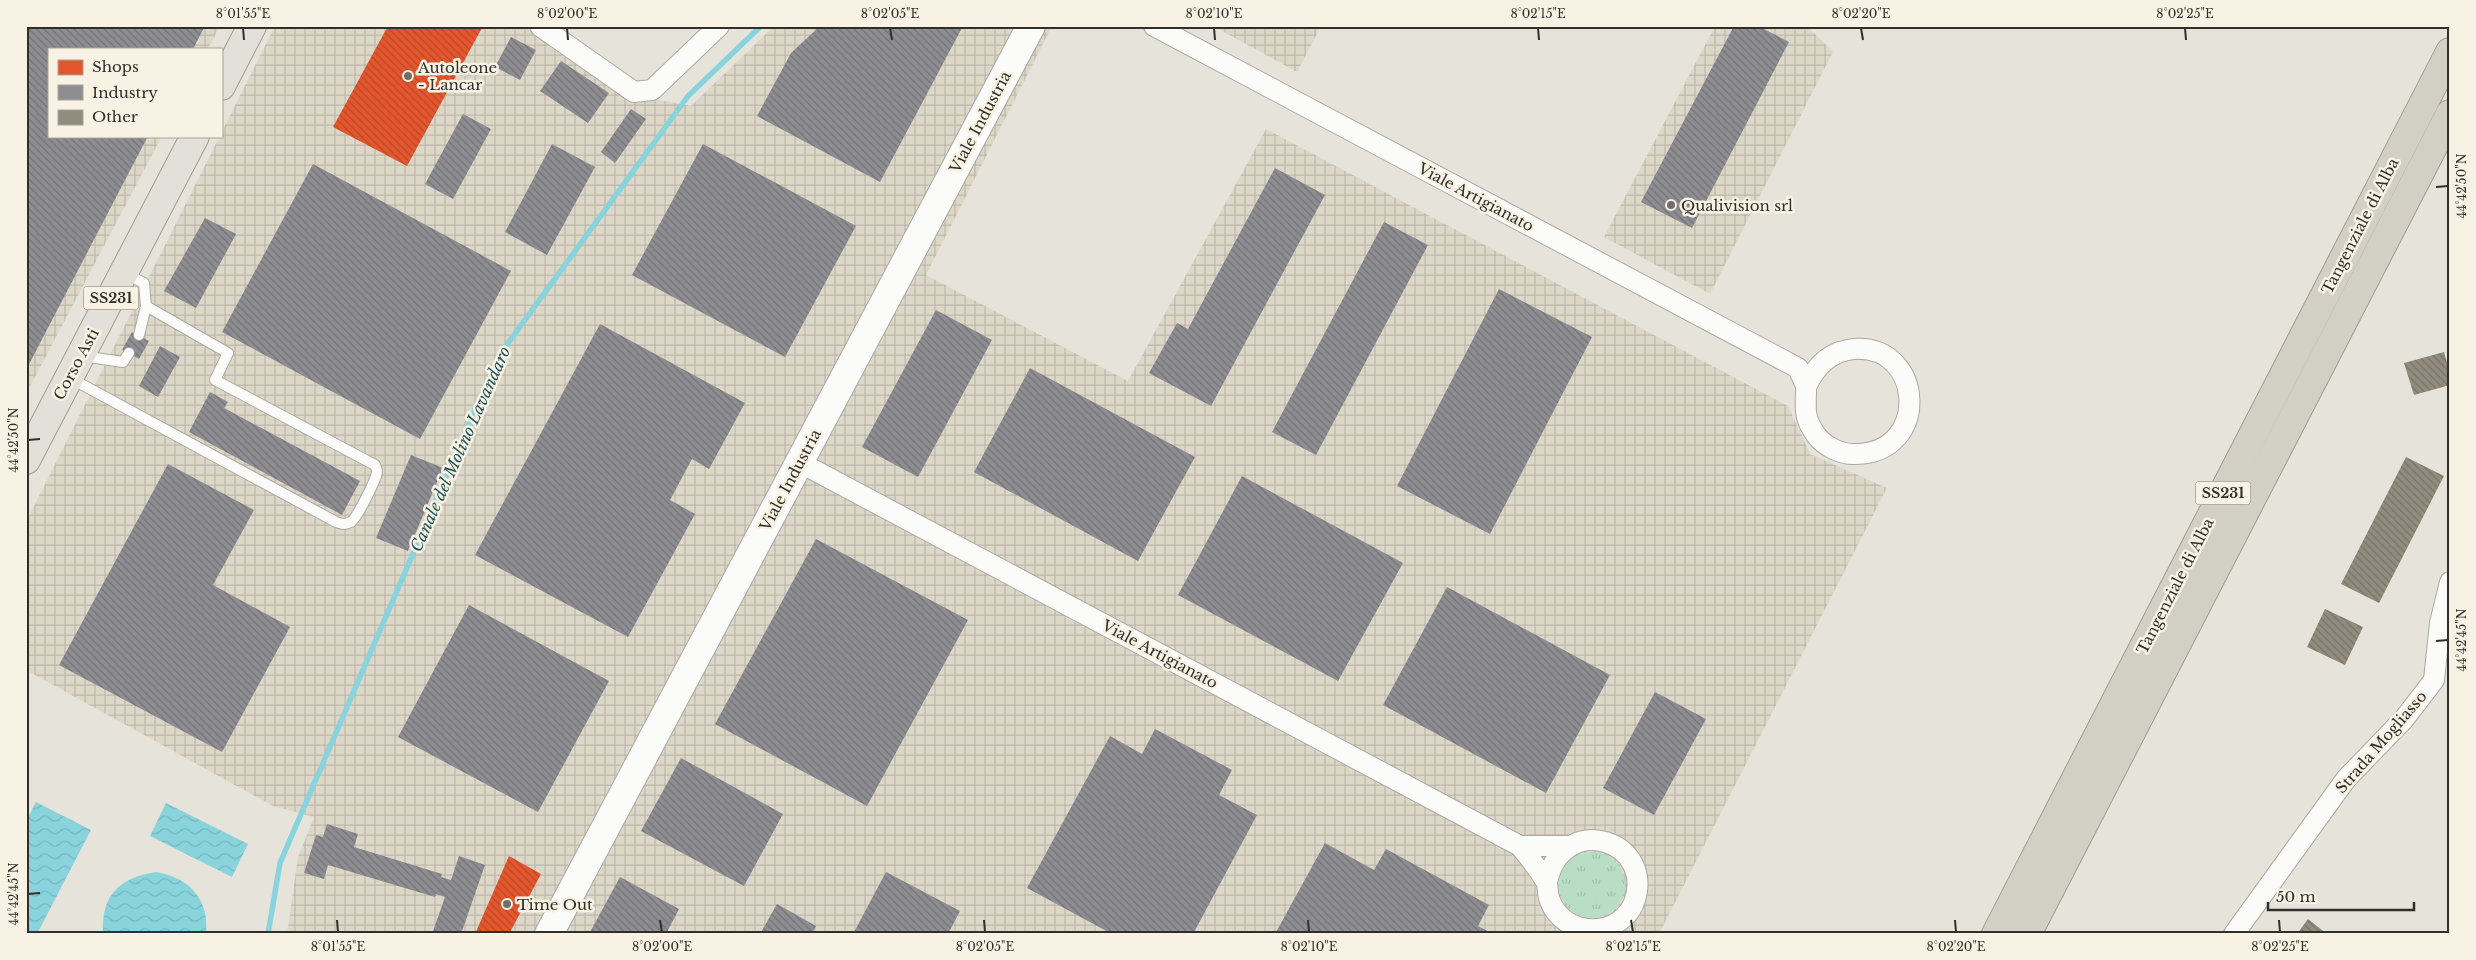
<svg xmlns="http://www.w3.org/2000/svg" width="2476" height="960" font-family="'Libre Baskerville',serif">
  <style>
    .industrial { fill: url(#industrial-grid) }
    .grass { fill: url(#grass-tufts) }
    .water { fill: url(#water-waves) }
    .shops { fill: url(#shops-back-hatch) }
    .industry { fill: url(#industry-back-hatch) }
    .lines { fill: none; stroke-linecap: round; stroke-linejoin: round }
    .stream { stroke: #89d4dc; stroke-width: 5.5 }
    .building { fill: url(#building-back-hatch) }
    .lane-casing { stroke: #aba9a3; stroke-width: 12 }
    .street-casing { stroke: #aba9a3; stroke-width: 22 }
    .secondary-casing { stroke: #aba9a3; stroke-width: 30 }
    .primary-casing { stroke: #a19c8e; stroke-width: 30 }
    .highway-casing { stroke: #a19c8e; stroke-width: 30 }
    .lane { stroke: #fbfbfa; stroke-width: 10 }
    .street { stroke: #fbfbfa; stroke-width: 20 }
    .secondary { stroke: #fbfbfa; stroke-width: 28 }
    .primary { stroke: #e3e0d9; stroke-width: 28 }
    .highway { stroke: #d2cfc4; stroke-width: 28 }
    .ticks { fill: none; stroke: #322f2a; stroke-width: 2 }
    .poi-dot { fill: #716e68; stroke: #f7f2e4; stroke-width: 2 }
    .labels { text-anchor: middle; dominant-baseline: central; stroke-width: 5; stroke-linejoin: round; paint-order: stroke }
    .shield { fill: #f7f2e4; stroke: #6d6a62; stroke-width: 1 }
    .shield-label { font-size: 14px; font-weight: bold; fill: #322f2a }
    .poi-label { font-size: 15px; fill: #322f2a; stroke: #f7f2e4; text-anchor: start }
    .street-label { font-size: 15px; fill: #322f2a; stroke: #f7f2e4 }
    .water-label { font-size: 16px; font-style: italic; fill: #215158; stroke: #f7f2e4 }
    .neatline { fill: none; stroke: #322f2a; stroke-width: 2 }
    .ticks-label { font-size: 12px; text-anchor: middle; fill: #322f2a }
  </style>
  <defs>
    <pattern id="industrial-grid" width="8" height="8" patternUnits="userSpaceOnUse" patternTransform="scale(1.25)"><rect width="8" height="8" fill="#ddd7c8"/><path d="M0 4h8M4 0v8" fill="none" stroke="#beb9ac"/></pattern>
    <pattern id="grass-tufts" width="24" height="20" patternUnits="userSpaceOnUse" patternTransform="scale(1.25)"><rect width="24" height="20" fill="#b8dfc6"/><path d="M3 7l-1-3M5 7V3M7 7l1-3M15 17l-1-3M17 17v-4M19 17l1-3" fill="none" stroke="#9fc0aa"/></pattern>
    <pattern id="water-waves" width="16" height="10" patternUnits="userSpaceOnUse" patternTransform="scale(1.25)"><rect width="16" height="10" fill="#89d4dc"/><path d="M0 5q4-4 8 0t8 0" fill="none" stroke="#77b6bd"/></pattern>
    <pattern id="shops-back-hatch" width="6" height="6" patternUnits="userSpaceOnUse" patternTransform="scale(1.25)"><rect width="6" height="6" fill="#e4572e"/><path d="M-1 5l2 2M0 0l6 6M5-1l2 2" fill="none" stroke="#b94827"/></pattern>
    <pattern id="industry-back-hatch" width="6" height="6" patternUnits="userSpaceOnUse" patternTransform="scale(1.25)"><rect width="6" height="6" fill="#8d8d92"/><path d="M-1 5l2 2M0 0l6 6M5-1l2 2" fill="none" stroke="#747477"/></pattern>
    <pattern id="building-back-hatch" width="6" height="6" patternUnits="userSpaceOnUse" patternTransform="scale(1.25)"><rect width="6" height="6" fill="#928c7e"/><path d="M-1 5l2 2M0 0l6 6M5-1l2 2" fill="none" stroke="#787367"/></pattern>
  </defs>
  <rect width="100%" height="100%" fill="#e6e3db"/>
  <path class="industrial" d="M26,26H220L208,49H49V136H162L26,394Z
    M275,26H523L624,93L691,106L774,26H1052L926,275L1128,381L1266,129L1788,406L1810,454L1887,488L1659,934H287L298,857L314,817L273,806L26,670V522Z
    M1213,26H1321L1297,72Z
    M1715,26H1807L1833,52L1710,294L1604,237Z"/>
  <path class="grass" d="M1559 885a33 33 0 1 1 66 0a33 33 0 1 1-66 0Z"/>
  <path class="water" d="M36,802L91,830L37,934H26V821Z
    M166,803L248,844L232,877L150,836Z
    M156,872C189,877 210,900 206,934H103C101,895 119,878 156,872Z"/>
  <path class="shops" d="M388,26H483L407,166L333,127Z
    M509,856L541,874L509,934H475Z"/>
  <path class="industry" d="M26,26H205L193,49H49V136H148L26,370Z
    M820,26H963L880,182L757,116L791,53Z
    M1734,26H1758L1789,42L1692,228L1641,202Z
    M511,37L536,50L520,80L495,67Z
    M561,61L609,93L588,123L540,91Z
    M631,109L646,119L615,163L601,152Z
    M463,114L491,129L453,199L425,184Z
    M552,144L595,167L547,255L505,232Z
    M703,144L856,226L785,357L632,275Z
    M313,164L511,271L420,439L222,332Z
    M1275,168L1325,195L1211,406L1149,373L1177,323L1188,329Z
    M205,218L236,234L196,308L164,291Z
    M1384,222L1428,245L1316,455L1272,432Z
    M1499,289L1592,337L1490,534L1397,486Z
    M936,310L992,340L918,477L862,447Z
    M600,324L745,403L709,469L692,459L670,500L695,514L628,637L475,555Z
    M132,332L149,341L139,359L122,350Z
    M160,346L180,357L158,397L139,386Z
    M1030,368L1195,457L1138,561L974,472Z
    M210,392L228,402L224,408L360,481L342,515L189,432Z
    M411,455L443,468L408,551L376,538Z
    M168,464L254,510L213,585L290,627L222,752L59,665Z
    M1242,476L1403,563L1338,681L1178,595Z
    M816,539L968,620L867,806L715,724Z
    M1447,587L1610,675L1546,793L1383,705Z
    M469,605L609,681L538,812L398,737Z
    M1655,692L1706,719L1654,815L1603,788Z
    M1155,729L1232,770L1219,795L1257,815L1193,934H1112L1027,888L1110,736L1142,754Z
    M681,758L783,814L744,886L641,831Z
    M327,824L358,834L354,847L442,874L441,877L451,880L459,856L485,865L461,934H432L445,897L436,894L435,897L328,865L324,879L304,873L316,835L323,837Z
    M1325,843L1374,870L1386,849L1489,905L1478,926L1493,934H1275Z
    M886,872L960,911L948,934H853Z
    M620,877L679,909L666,934H589Z
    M777,904L816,926L812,934H760Z"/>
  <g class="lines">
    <path class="stream" d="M268,934L280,863L476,407L506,346L688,96L761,26"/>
  </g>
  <path class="building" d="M2444,352L2450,373V385L2414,395L2404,363Z
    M2406,457L2444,476L2379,603L2341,584Z
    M2325,609L2363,627L2345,665L2307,647Z
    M2308,919L2327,934H2297Z"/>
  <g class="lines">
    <g class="lane-casing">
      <path id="lane" d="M139,335L146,306
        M82,356L123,362L129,353
        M70,378L336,522C342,524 345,525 351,522C357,518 376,480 377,472C377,469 376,467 375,465L215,380L228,353L146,306L144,283L124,273"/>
    </g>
    <g class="street-casing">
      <path id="street" d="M540,26L634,92L652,90L719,26
        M1154,26L1798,368
        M1798,368C1800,374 1806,382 1806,389C1806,409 1803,417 1816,435C1825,447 1842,455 1856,454C1931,453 1924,344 1854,349C1830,351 1815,367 1806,387
        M799,462L1520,846C1529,857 1538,868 1545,880C1549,885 1547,892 1549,898C1557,922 1580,933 1604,928C1615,926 1628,916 1633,905C1659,841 1563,809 1547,882
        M1520,846H1569
        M2234,934L2346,779L2404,719L2434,680L2440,623L2450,582"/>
    </g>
    <g class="secondary-casing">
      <path id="secondary" d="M549,934L1031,26"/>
    </g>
    <g class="primary-casing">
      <path id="primary" d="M221,86L252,26
        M26,460L195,136"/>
    </g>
    <g class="highway-casing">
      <path id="highway" d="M1996,934L2450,52
        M2027,934L2450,114"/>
    </g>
    <use href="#lane" class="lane"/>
    <use href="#street" class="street"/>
    <use href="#secondary" class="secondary"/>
    <use href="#primary" class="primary"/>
    <use href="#highway" class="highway"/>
  </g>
  <path class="ticks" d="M243,28L244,40M567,28L568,40M890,28L892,40M1214,28L1215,40M1538,28L1539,40M1861,28L1863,40M2185,28L2186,40M2436,187L2448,186M28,440L40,439M2436,641L2448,640M28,894L40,893M337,920L338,932M660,920L662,932M984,920L985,932M1308,920L1309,932M1631,920L1633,932M1955,920L1956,932M2279,920L2280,932"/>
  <g class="poi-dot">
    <circle cx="408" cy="76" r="5"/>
    <circle cx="1671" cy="205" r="5"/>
    <circle cx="507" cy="904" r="5"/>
  </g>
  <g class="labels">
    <g class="shield">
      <rect x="83.5" y="286.5" width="55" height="23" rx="4"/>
      <rect x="2195.5" y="481.5" width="55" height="23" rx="4"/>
    </g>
    <g class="shield-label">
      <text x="111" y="298">SS231</text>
      <text x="2223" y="493">SS231</text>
    </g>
    <g class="poi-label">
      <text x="418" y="67">Autoleone<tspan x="418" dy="17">- Lancar</tspan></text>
      <text x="1681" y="205">Qualivision srl</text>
      <text x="517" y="904">Time Out</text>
    </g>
    <g class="street-label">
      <text transform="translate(980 122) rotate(-62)">Viale Industria</text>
      <text transform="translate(1476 197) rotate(28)">Viale Artigianato</text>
      <text transform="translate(2360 226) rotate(-63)">Tangenziale di Alba</text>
      <text transform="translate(76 364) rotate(-62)">Corso Asti</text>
      <text transform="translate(790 480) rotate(-62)">Viale Industria</text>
      <text transform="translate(2175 586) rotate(-63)">Tangenziale di Alba</text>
      <text transform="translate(1160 654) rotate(28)">Viale Artigianato</text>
      <text transform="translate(2381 742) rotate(-49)">Strada Mogliasso</text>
    </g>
    <g class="water-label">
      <text transform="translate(460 449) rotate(-66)">Canale del Molino Lavandaro</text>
    </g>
  </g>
  <rect width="2476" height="960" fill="none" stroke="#f7f2e4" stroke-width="55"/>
  <rect x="48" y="48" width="175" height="90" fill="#f7f2e4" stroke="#a8a49a"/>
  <rect x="58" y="60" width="25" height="15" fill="#e4572e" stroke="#a8a49a"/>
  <text x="92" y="72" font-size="15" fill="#322f2a">Shops</text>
  <rect x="58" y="85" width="25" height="15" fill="#8d8d92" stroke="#a8a49a"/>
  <text x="92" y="98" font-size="15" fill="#322f2a">Industry</text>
  <rect x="58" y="110" width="25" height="15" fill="#928c7e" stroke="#a8a49a"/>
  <text x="92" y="122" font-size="15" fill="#322f2a">Other</text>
  <path d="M2268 902v8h146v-8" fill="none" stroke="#322f2a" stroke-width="2.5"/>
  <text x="2276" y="902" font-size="15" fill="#322f2a" stroke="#f7f2e4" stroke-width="4" paint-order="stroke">50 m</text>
  <rect x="28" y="28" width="2420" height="904" class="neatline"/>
  <g class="ticks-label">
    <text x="243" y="18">8°01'55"E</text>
    <text x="567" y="18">8°02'00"E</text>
    <text x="890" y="18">8°02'05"E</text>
    <text x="1214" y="18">8°02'10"E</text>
    <text x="1538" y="18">8°02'15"E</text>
    <text x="1861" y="18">8°02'20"E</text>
    <text x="2185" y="18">8°02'25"E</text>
    <text transform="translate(2462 186) rotate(-90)" y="4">44°42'50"N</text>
    <text transform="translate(14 440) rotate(-90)" y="4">44°42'50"N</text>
    <text transform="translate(2462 640) rotate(-90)" y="4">44°42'45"N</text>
    <text transform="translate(14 894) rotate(-90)" y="4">44°42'45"N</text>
    <text x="338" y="951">8°01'55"E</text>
    <text x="662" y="951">8°02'00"E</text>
    <text x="985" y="951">8°02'05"E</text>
    <text x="1309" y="951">8°02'10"E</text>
    <text x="1633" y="951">8°02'15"E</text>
    <text x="1956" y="951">8°02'20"E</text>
    <text x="2280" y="951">8°02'25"E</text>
  </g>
</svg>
